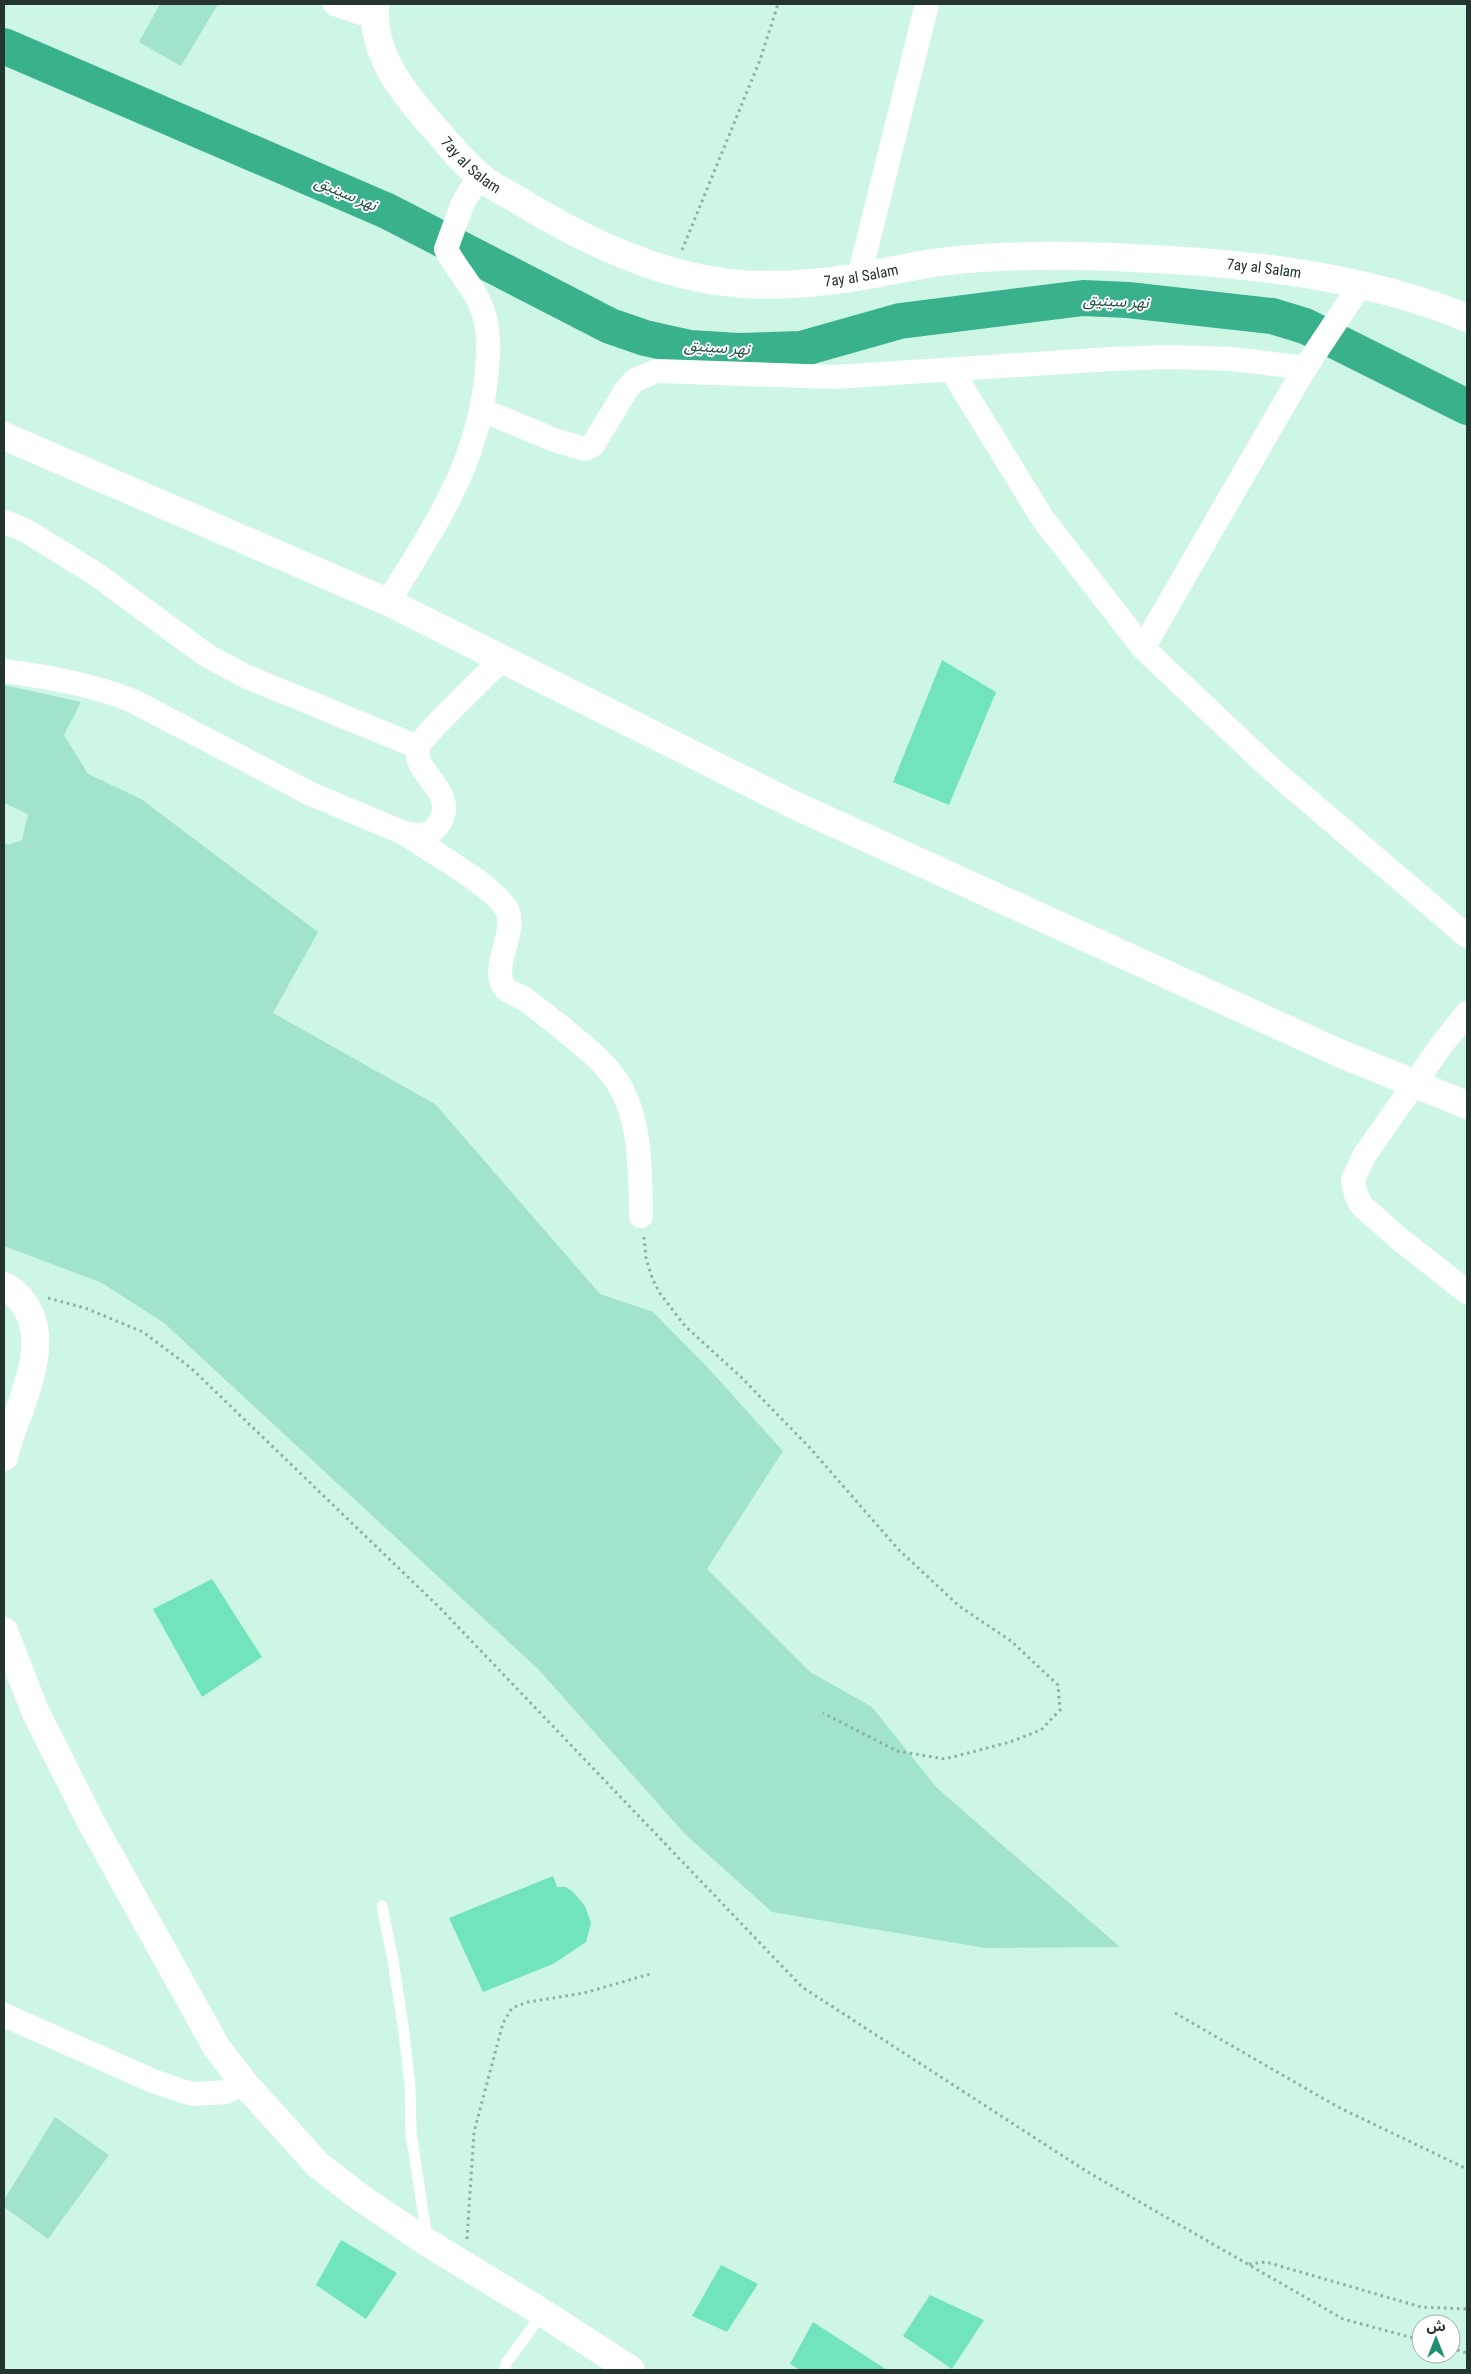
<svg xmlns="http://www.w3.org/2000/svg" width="1471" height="2374" font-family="'Roboto Condensed','Noto Sans Arabic',sans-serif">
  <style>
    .green { fill: #a2e4cb }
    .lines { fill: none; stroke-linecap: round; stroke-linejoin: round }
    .river { stroke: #39b18c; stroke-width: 36 }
    .building { fill: #72e4bd }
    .path { stroke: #8eaea1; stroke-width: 3; stroke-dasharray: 2.5 4; stroke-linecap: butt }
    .lane { stroke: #fff; stroke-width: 11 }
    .street { stroke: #fff; stroke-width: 24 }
    .secondary { stroke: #fff; stroke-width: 28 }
    .labels { text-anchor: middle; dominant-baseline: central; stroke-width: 4; stroke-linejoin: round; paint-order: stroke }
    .street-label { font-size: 15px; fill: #24342e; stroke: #fff }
    .water-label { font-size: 16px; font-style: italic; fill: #265645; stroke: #fff }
  </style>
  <rect width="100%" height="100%" fill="#cdf6e5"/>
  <path class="green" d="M160,4H218L181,66L139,42Z
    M4,685L81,702L64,735L88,774L141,799L318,932L273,1013L435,1104L600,1294L653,1312L710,1370L783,1451L707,1569L810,1672L872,1707L937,1788L1120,1947L986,1948L772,1912L686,1835L538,1669L164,1323L102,1283L4,1246V843L8,845L22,840L28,814L4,803Z
    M55,2117L109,2155L48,2239L4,2207V2200Z"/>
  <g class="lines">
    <path class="river" d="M4,46L387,211L610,326L645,338L690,348L738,351L801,349L900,321L1083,298L1128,300L1272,316L1305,326L1467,407"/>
  </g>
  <path class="building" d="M942,660L996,692L949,805L893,782Z
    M212,1579L262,1657L202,1697L153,1609Z
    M553,1876L557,1887H566L573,1892L585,1906L591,1923L586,1942L553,1964L483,1992L449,1918Z
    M341,2240L397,2273L366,2319L316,2285Z
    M721,2265L758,2284L727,2332L692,2316Z
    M930,2295L984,2320L952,2369L903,2336Z
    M813,2322L887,2370H800L790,2364Z"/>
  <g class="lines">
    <path class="path" d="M682,250L760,60L778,4
      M644,1237L646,1259L653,1280L659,1292L685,1326L742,1378L810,1448L898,1549L959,1606L1011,1641L1058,1685L1060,1710L1041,1730L1010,1742L945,1759L897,1751L823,1713
      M48,1298L85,1308L143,1332L191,1368L439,1607L802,1987L1086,2171L1343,2319L1421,2340
      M1175,2013L1338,2107L1467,2169
      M467,2239L474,2132L503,2023L512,2008L528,2002L584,1993L650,1974
      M1249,2264L1266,2262L1421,2307L1467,2309
      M1451,2348L1467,2353"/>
    <path class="lane" d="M382,1906L393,1960L404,2033L410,2086L411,2133L427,2238
      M504,2370L507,2362L543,2313"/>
    <path class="street" d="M335,4L374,17
      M859,277L927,4
      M952,371L1043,519L1143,648L1269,767L1467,936
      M482,410L557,441L585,449L593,445L626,390L635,380L657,371L834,377L1111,359L1169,357L1233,359L1305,368
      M4,522L25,530L96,574L206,655L245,676L418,747
      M388,602C434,527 476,468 486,379C488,359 490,337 485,318C479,292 458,273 446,249L462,205L479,176
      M1143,648L1305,368L1361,284
      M4,671C48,677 91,684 133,701L311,794L404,833C418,836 429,837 438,825C461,793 412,774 418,748C421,736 489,673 502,659
      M404,833C428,850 495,886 507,910C518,932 489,968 505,988C509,993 519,995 525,999C537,1008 549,1018 561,1027C580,1043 602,1059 616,1080C642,1118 640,1172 641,1216
      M1467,1013L1440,1047L1364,1156L1353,1180L1356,1195L1362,1206L1397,1237L1467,1292
      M4,2015L153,2081L185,2092L196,2094L226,2092L244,2083"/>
    <g class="secondary">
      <path id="s1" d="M375,4C371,51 400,89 430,123C446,140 462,163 481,177C492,186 505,193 518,200C580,238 649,272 723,282C767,288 814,284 858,277C889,272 918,264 949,261C1010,254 1073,255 1134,258C1247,263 1362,275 1467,318"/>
      <path d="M4,436L388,602L792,804L1339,1053L1467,1105"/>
      <path d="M4,1286C12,1289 16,1293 21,1300C57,1343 15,1410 4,1457"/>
      <path d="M4,1631L35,1711L92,1824L217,2048L244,2083L317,2164L361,2198L428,2243L543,2313L631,2370"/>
    </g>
  </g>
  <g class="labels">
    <g class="street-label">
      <text stroke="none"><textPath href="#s1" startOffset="194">7ay al Salam</textPath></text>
      <text stroke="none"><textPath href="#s1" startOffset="1019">7ay al Salam</textPath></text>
      <text stroke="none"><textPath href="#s1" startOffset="614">7ay al Salam</textPath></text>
    </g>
    <g class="water-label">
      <text transform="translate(346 193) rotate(23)">نهر سينيق</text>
      <text transform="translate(1116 301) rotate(3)">نهر سينيق</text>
      <text transform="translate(717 347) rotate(4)">نهر سينيق</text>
    </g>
  </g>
  <rect width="1471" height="2374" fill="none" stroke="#24342e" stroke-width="10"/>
  <g transform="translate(1436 2339)"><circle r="24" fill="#ffffff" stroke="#a7aeab"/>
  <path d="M0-4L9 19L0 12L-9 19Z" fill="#1f8e6e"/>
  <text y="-8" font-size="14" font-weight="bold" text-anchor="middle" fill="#24342e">ش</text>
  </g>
</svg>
